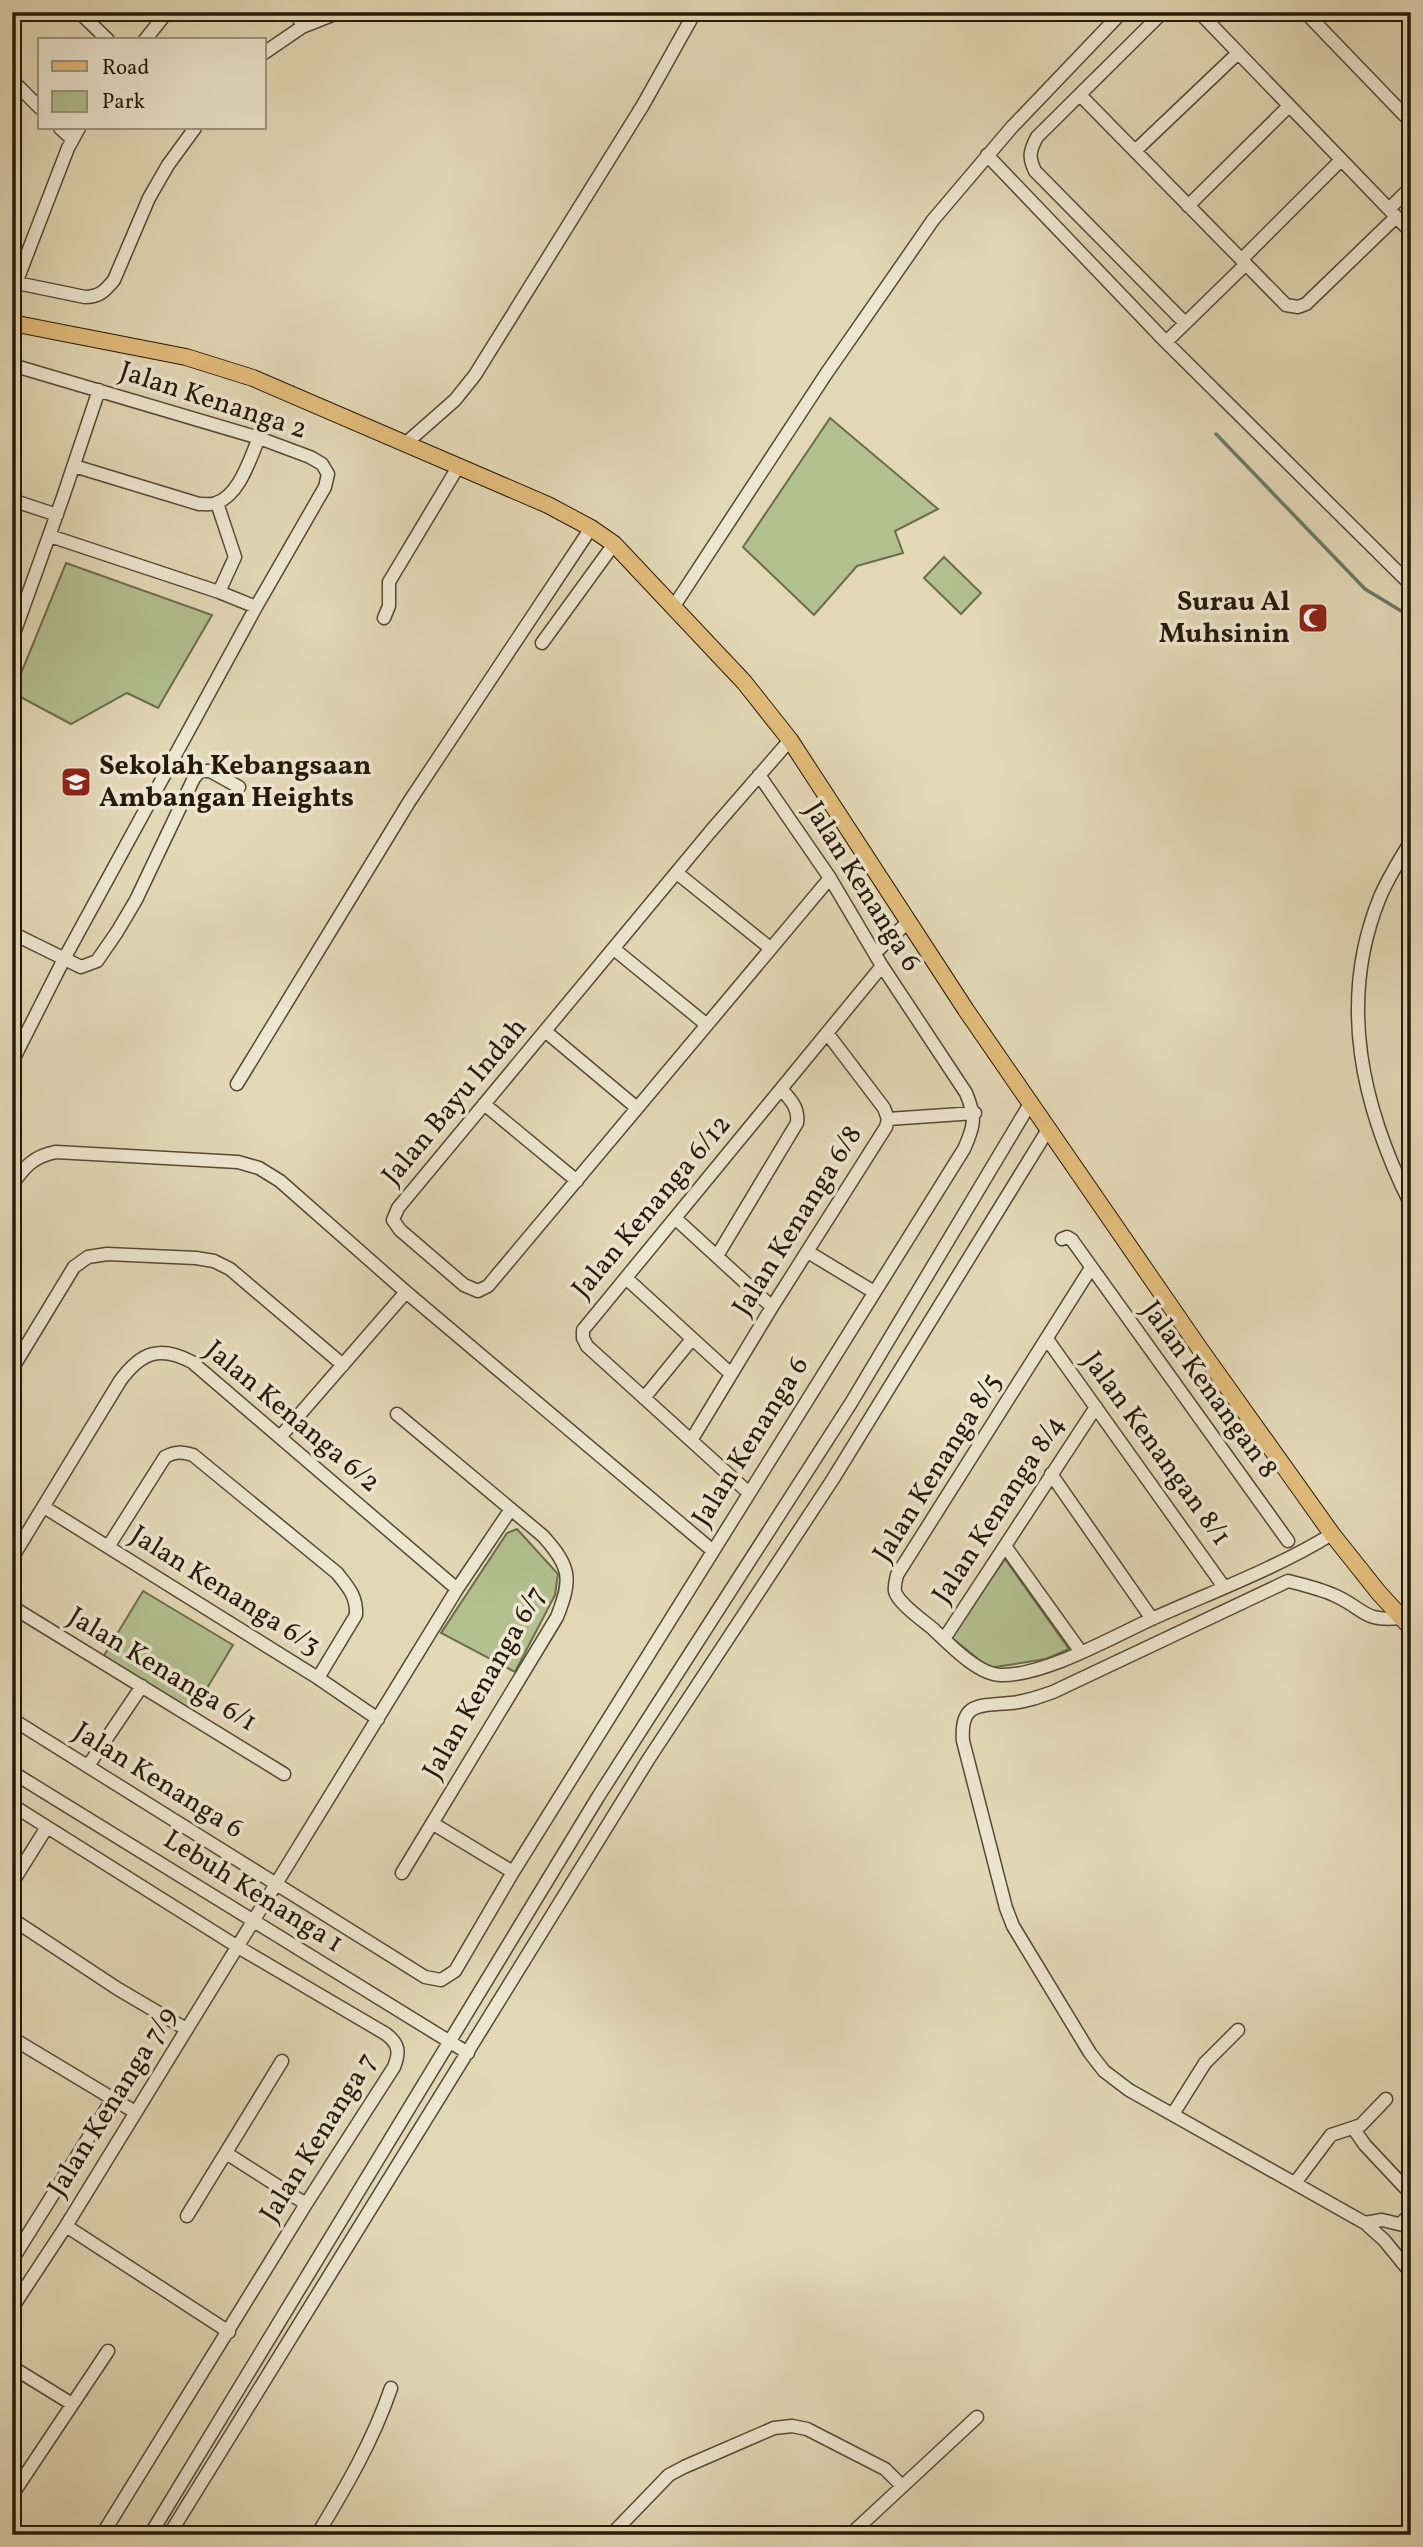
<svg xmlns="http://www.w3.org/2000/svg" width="1423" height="2547" font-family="Vollkorn,serif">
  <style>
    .green { fill: #b2bf8f; stroke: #6c6c4c; stroke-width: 2 }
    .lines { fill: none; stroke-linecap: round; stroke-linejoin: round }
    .stream { stroke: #697a68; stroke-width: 3.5 }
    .minor-casing { stroke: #554934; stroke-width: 15 }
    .major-casing { stroke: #261909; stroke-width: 18 }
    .minor { stroke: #ede6d0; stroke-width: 12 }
    .major { stroke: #e2bc7b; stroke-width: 16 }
    .labels { text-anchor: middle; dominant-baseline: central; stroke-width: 7; stroke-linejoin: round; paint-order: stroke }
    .street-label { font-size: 28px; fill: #261909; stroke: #ede6d0 }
    .poi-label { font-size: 28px; font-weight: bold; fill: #261909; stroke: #ede6d0; text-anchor: end }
  </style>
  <rect width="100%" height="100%" fill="#e3d8b6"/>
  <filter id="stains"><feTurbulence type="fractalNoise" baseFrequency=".00286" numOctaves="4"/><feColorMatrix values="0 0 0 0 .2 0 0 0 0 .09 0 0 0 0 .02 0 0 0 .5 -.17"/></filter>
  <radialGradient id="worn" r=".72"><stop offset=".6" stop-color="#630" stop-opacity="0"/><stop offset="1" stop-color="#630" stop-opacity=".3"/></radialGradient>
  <path class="green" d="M830,418L938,509L895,531L903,553L857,566L814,615L743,547Z
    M944,557L981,593L961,614L924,578Z
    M66,563L212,615L158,708L127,693L71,724L13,693Z
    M517,1529L558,1574L555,1595L515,1672L441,1633L507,1533Z
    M1005,1559L1069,1649L1046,1659L989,1668L951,1637Z
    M143,1591L233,1645L192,1713L102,1659Z"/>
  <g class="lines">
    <path class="stream" d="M1216,434L1365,589L1411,617"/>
    <g class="minor-casing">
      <path id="minor" d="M79,12L108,40
        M297,12L302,27
        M1163,12L1037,137C1030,150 1028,157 1035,171L1185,323
        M1199,12L1411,232
        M1305,12L1411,122
        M145,40L167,12
        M264,53L302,27L340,12
        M12,80L40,108
        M1080,95L1286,305L1298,307L1306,304L1396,217
        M60,128L72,139
        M1135,151L1238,53
        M987,155L1166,342L1411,585
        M1188,206L1289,106
        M1389,209L1411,187
        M1242,259L1341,160
        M12,282L85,297C99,297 105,291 114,280L149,198L168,165L195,128
        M16,283L68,148L79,128
        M1166,342L1246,264
        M12,365L259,438L310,457L322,464L328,474L325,487L256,607L64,959L12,1062
        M405,444L455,400L475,375L643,105L695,12
        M74,466L199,504C204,504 212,505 216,503C240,495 250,458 259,438
        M12,500L57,515
        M217,503L235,557L219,592
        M50,536L219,592L256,607
        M674,606L826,374L933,220L1012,127L1122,12
        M384,618L389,606V582L458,467
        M12,639L63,497L99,390
        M542,643L614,544
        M790,740L710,832L398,1208L393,1220L400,1230L464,1285L478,1291L488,1286L830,878
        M1411,841C1400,859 1388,878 1380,897C1337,1002 1362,1107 1411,1205
        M677,873L770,948
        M12,933L81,967L97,961L117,932L136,900L194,778L200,771H210L239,787
        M614,949L707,1025
        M875,953L908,922
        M545,1031L637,1108
        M237,1084L409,802L591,528
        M484,1104L577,1181
        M888,1119L975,1113
        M12,1185C24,1167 34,1156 56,1152L238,1162L259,1168L280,1181L406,1292L713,1551
        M676,1219L772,1307
        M1062,1239L1067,1237L1072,1240L1288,1541
        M808,1252L874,1292
        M717,1256L797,1123C799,1108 791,1100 781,1089
        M1091,1268L897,1575C896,1580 894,1586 895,1591C897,1602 922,1620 932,1628C948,1643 978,1675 1001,1675C1045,1676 1114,1636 1154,1618C1212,1592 1279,1567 1332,1534
        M626,1278L731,1374
        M1047,1339L1224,1587
        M12,1369L74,1267L88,1257L107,1254L196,1258L214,1261L230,1269L343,1365
        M644,1398L692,1339
        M397,1414L543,1536C571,1567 572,1579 557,1617L402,1873
        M280,1437L406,1292
        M692,1439L772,1307L886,1127L888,1119L884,1108L827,1033
        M1051,1474L1152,1619
        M749,1493L587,1346L583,1338V1330L882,966
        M44,1507L318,1678L378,1719
        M1005,1546L1081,1652
        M108,1547L165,1457C175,1451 182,1452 193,1455L337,1573C348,1587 357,1596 356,1615L318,1678
        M12,1558L120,1381C141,1352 160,1345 192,1362L457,1589
        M14,1608L284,1774
        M1401,1618C1363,1622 1366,1610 1336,1596C1321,1589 1304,1585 1288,1581L1053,1692C1039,1697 1025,1702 1010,1703C979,1706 960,1702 963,1741L1006,1908L1013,1926L1090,2053L1104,2071L1129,2090L1365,2223L1384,2240L1411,2273
        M944,1639L1096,1407
        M12,1719L425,1977L441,1980L455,1971L513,1872L964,1149C975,1125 976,1117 966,1093L882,966L830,878L759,775
        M88,1766L142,1686
        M12,1772L468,2053
        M12,1805L238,1947L386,2034C399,2044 400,2052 394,2067L306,2204L102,2535
        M432,1823L513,1872
        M12,1883L47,1827
        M12,1919L118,1989L186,2029
        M12,2038L135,2112
        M1173,2114L1205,2063L1238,2030
        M1353,2128L1365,2145L1411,2194
        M226,2153L306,2204
        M1295,2183L1331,2135L1361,2125L1386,2099
        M187,2216L282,2061
        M1365,2223L1382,2220L1411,2227
        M1400,2224L1411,2214
        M66,2226L229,2332
        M12,2260L112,2100
        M12,2308L66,2226L457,1589L511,1509
        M12,2367L72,2404
        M12,2495L108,2351
        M150,2535L598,1797L851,1403L1031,1102
        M169,2535L648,1760L833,1479L1049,1128
        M317,2535C346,2487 373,2441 391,2388
        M611,2535L669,2475L684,2467L774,2428L792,2426L807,2429L885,2469L902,2486
        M776,2535H798
        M850,2535L977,2417"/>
    </g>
    <g class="major-casing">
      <path id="major" d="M12,323L186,357L253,378L548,505L591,528L614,544L744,682L790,740L966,1010L1200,1349L1332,1534L1379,1593L1411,1628"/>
    </g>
    <use href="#minor" class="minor"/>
    <use href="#major" class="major"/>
  </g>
  <defs>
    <g id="mosque-square" transform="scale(1.575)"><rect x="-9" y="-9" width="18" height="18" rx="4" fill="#8f2418" stroke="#ede6d0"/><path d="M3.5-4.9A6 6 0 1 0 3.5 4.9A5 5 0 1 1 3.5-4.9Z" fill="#fff"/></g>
    <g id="school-square" transform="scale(1.575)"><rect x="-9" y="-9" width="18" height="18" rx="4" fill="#8f2418" stroke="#ede6d0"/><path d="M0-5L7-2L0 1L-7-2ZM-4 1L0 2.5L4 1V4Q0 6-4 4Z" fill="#fff"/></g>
  </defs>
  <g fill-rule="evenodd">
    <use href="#mosque-square" x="1313" y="618"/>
    <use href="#school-square" x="76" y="782"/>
  </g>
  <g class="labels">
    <g class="street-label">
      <text transform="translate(213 401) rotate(18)">Jalan Kenanga 2</text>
      <text transform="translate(862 887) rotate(58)">Jalan Kenanga 6</text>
      <text transform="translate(455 1102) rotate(-50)">Jalan Bayu Indah</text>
      <text transform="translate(652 1207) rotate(-50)">Jalan Kenanga 6/12</text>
      <text transform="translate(798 1221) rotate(-58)">Jalan Kenanga 6/8</text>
      <text transform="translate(1209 1390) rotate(54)">Jalan Kenangan 8</text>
      <text transform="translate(292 1417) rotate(40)">Jalan Kenanga 6/2</text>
      <text transform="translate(751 1442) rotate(-58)">Jalan Kenanga 6</text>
      <text transform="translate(1156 1449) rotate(54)">Jalan Kenangan 8/1</text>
      <text transform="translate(938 1468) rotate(-58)">Jalan Kenanga 8/5</text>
      <text transform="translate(999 1510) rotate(-57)">Jalan Kenanga 8/4</text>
      <text transform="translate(225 1591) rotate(32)">Jalan Kenanga 6/3</text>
      <text transform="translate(162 1670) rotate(31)">Jalan Kenanga 6/1</text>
      <text transform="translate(485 1683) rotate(-60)">Jalan Kenanga 6/7</text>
      <text transform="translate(158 1781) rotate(32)">Jalan Kenanga 6</text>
      <text transform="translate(253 1892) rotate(32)">Lebuh Kenanga 1</text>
      <text transform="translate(113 2102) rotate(-58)">Jalan Kenanga 7/9</text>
      <text transform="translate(319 2138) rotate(-58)">Jalan Kenanga 7</text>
    </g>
    <g class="poi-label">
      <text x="1290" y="602">Surau Al<tspan x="1290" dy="32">Muhsinin</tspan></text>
      <text x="99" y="766" text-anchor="start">Sekolah Kebangsaan<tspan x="99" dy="32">Ambangan Heights</tspan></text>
    </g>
  </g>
  <rect width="1423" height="2547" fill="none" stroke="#e3d8b6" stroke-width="42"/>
  <rect x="14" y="14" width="1395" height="2519" fill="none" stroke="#261909" stroke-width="3.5"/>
  <rect x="21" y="21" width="1381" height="2505" fill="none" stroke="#261909" stroke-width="2"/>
  <rect x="38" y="38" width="228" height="91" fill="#ede6d0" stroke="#9d9480" stroke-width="2"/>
  <rect x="52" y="61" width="35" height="10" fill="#e2bc7b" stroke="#9d9480" stroke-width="2"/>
  <text x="102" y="74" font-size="21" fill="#261909">Road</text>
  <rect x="52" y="91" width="35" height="21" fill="#b2bf8f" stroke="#9d9480" stroke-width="2"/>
  <text x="102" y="108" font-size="21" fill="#261909">Park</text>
  <rect width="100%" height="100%" filter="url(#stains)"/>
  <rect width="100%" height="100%" fill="url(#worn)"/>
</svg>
